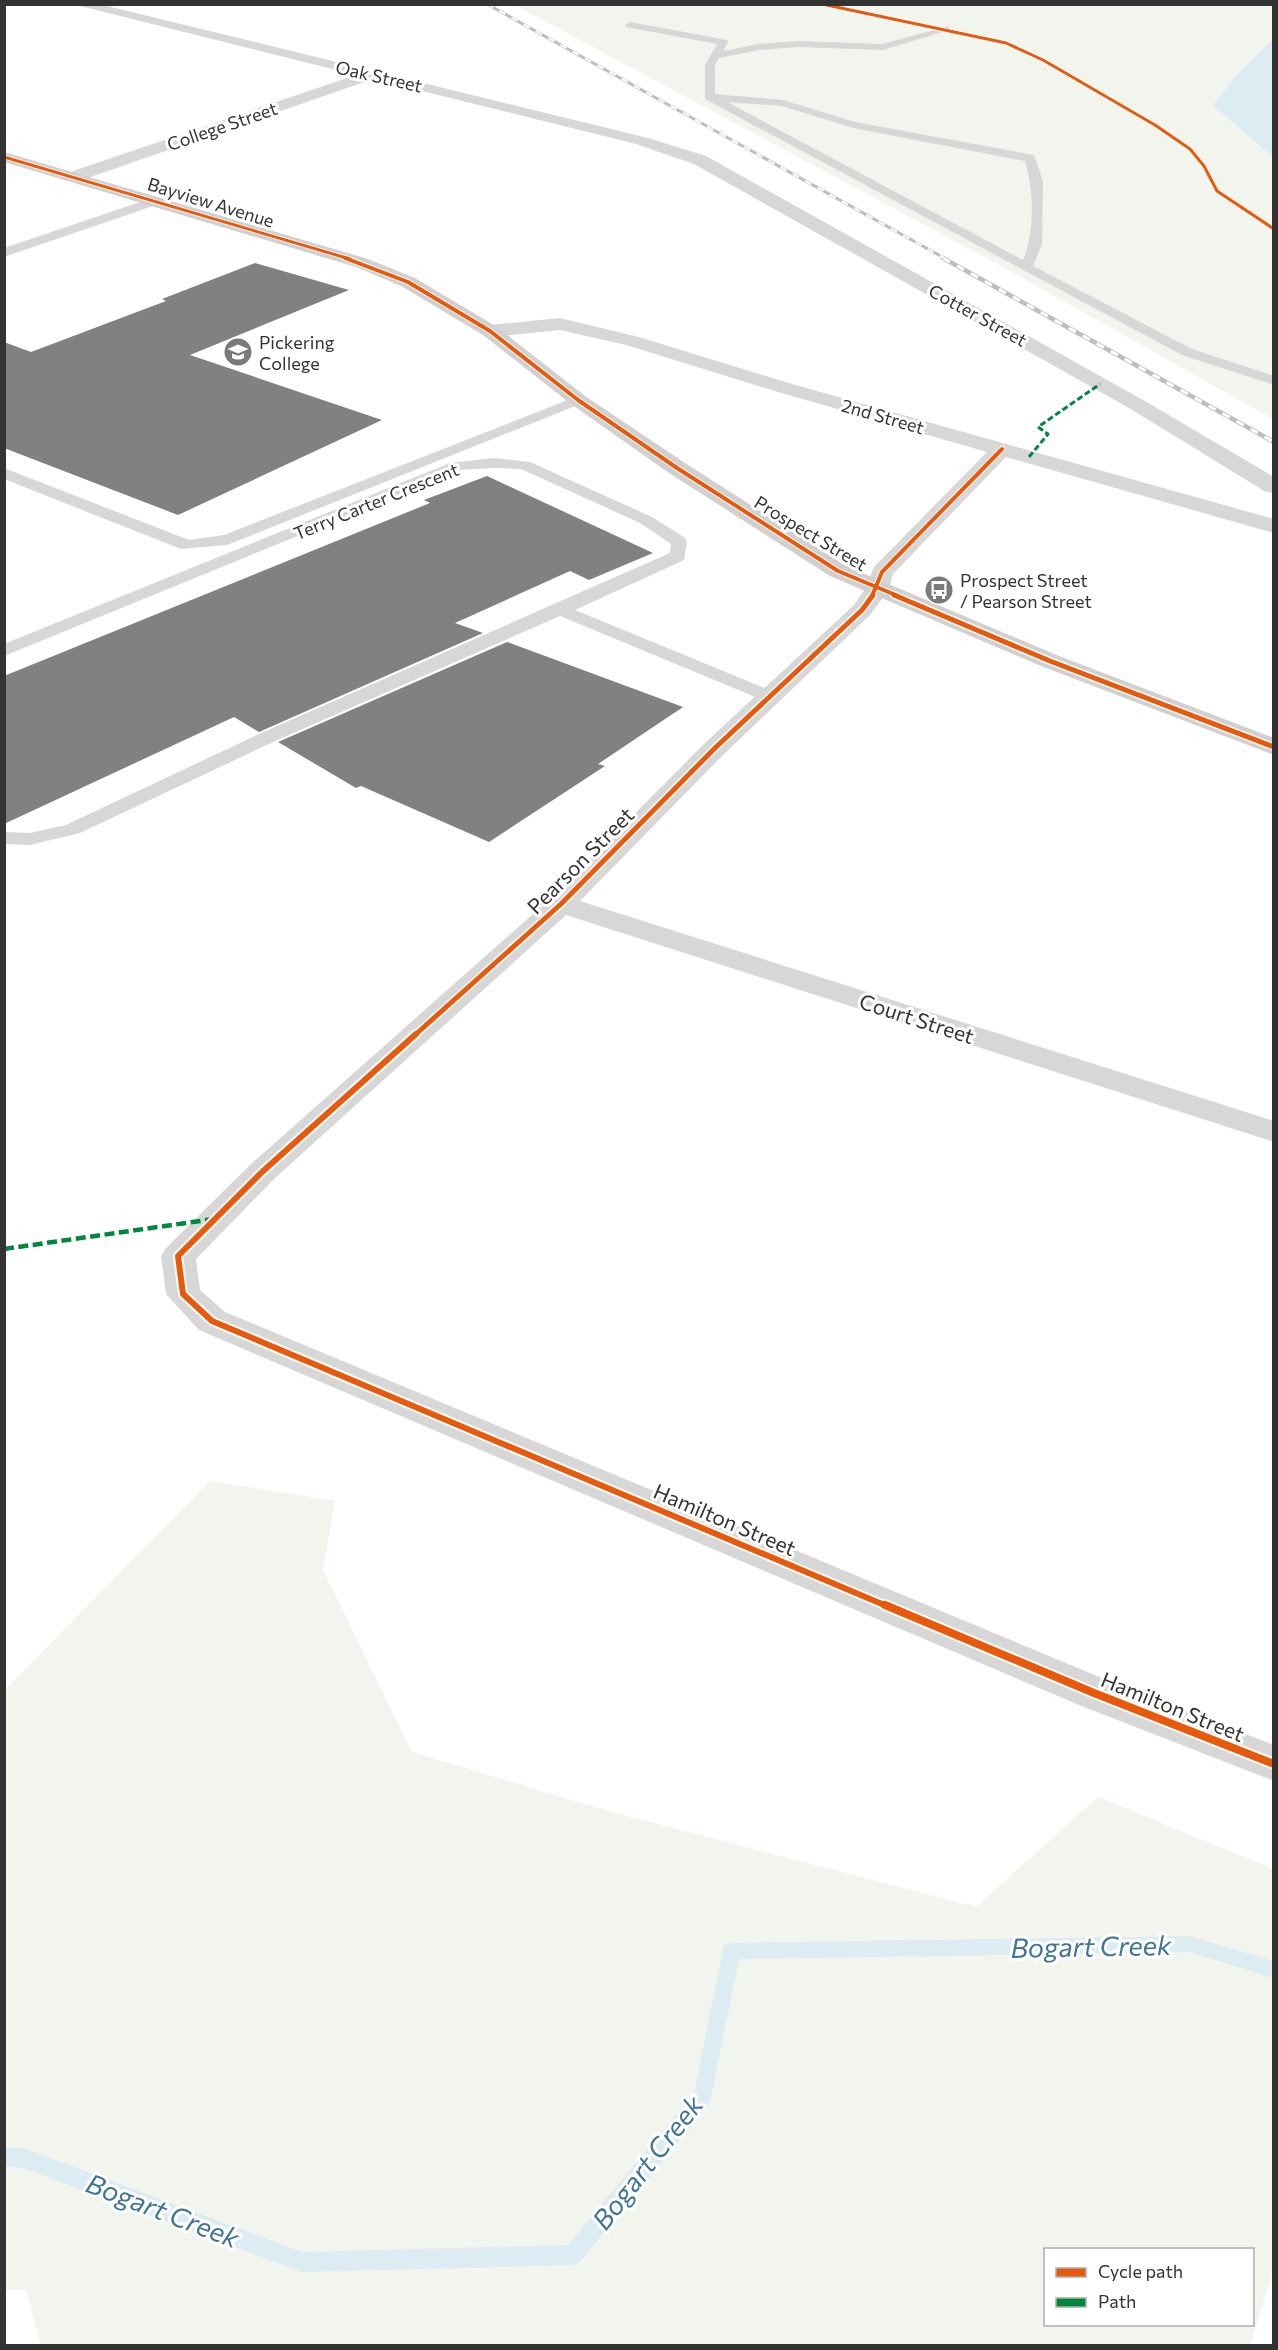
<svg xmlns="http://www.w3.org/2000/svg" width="1278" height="2350" font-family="Commissioner,sans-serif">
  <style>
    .green { fill: #f1f5ed; fill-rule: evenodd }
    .water { fill: #ddebf3 }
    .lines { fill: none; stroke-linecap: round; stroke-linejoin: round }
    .stream { fill: #ddebf3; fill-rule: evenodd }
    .building { fill: #818181 }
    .service { fill: #d7d7d7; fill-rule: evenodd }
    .minor { fill: #d7d7d7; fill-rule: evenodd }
    .secondary { fill: #d0d0d0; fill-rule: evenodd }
    .rail-far1-casing { stroke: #bebebe; stroke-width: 3 }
    .rail-casing { stroke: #bebebe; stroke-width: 4.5 }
    .rail-far1 { stroke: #fff; stroke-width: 2; stroke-dasharray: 7; stroke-linecap: butt }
    .rail { stroke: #fff; stroke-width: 3; stroke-dasharray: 8; stroke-linecap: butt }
    .quiet-far1 { stroke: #00873e; stroke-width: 3; stroke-dasharray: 6 3; stroke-linecap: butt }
    .quiet { stroke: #00873e; stroke-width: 4.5; stroke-dasharray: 10 4.5; stroke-linecap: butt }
    .cycleway-far4-casing { stroke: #fff; stroke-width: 4.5 }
    .cycleway-far3-casing { stroke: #fff; stroke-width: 6 }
    .cycleway-far2-casing { stroke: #fff; stroke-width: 8 }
    .cycleway-far1-casing { stroke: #fff; stroke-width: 10 }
    .cycleway-casing { stroke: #fff; stroke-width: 12 }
    .cycleway-far4 { stroke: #e8590c; stroke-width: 3 }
    .cycleway-far3 { stroke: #e8590c; stroke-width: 4 }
    .cycleway-far2 { stroke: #e8590c; stroke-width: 5 }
    .cycleway-far1 { stroke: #e8590c; stroke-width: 6 }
    .cycleway { stroke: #e8590c; stroke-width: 8 }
    .labels { text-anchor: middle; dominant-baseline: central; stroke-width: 6; stroke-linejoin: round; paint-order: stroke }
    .far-street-label { font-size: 18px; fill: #333; stroke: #fff }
    .far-poi-label { font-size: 18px; fill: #333; stroke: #fff; text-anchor: start }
    .street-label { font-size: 21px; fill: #333; stroke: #fff }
    .near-water-label { font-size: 27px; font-style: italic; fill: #3f7597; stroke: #fff }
  </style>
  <rect width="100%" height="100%" fill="#fff"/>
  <path class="green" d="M515,5H1273V419L1005,268Z
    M210,1481L335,1501L323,1570L412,1752L608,1811L976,1907L1098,1797L1273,1869L1274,2269L1250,2345H41L26,2290H5V1690ZM1046,2250H1252V2324H1046Z"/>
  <path class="water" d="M1273,39V157L1213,105L1235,77Z"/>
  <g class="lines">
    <path class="stream" d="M1189,1936L1274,1961V1978L1189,1952L739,1959L710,2103L580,2262L573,2265L302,2272L23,2168L4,2166V2147L23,2148L302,2252L568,2245L694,2093L724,1945L731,1943Z"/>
  </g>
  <path class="building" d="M255,263L349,290L190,355L382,420L178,515L4,448V342L31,352L166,301L162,299Z
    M487,476L653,553L589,580L570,571L455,623L483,633L259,732L234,717L4,824V676L430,503L424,500Z
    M507,642L683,707L598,764L605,766L489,842L361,786L356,788L278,742Z"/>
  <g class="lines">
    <path class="service" d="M630,22L727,40L728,42L723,51L759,44L798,41L882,44L949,26V30L883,50L798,47L759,50L719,58L715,65V94L783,100L855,122L1034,155L1043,181L1042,244L1033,266L1192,349L1274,376V385L1182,355L705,99V65L717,44L626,27L625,25ZM727,102L782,106L853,128L1025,161C1034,191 1035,231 1023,260Z
      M155,197L161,201L159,204L4,257V248Z
      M578,396L583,397L585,400L583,403L227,545L181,549L4,479V468L189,540L224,535Z
      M493,458L530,462L652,517L685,538L687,542L684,560L575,610L777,693L780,697L777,701H765L560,616L273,742L80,833L30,845L4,844V832L30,833L66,825L259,734L670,553L671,544L640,523L521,469L493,468L459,470L4,656V644L450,463Z"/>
    <path class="minor" d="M72,4H99L648,138L706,156L1143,400L1274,477V493L1266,492L1129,408L694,164L636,144L373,79L79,181H67L65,177L67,173L356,75Z
      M560,318L639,337L792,384L1274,519V533L1006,457L893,574L889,589L870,615L724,754L580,901L1274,1121V1142L566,915L274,1179L196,1259L200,1290L225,1312L1109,1681L1274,1745V1781L1079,1705L199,1330L166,1294L161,1256L166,1248L250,1165L551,898L706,742L854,605L865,589L874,567L987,452L778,392L626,345L560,330L490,337L480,331L490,325Z"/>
    <path class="secondary" d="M4,152L368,259L415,278L497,327L585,396L685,463L846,566L1059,656L1274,738V755L1041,666L830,576L669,473L571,404L483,335L401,286L356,267L4,162Z"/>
    <g class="rail-far1-casing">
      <path id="rail-far1" d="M487,4L946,259"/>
    </g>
    <g class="rail-casing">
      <path id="rail" d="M943,258L1274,442"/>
    </g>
    <use href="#rail-far1" class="rail-far1"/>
    <use href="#rail" class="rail"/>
    <path class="quiet-far1" d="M1029,457L1048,434L1038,427L1100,384"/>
    <path class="quiet" d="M4,1249L214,1219"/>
    <g class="cycleway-far4-casing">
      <path id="cycleway-far4" d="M822,4L1006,43L1043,60L1155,125L1190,149L1204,166L1217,191L1274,229
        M4,157L350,259"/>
    </g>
    <g class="cycleway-far3-casing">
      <path id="cycleway-far3" d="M345,258L408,282L490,331L578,400L677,468L838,571L898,596
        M872,596L882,572L1002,449"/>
    </g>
    <g class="cycleway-far2-casing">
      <path id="cycleway-far2" d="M894,595L1050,661L1274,747
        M415,1035L561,904L715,748L862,610L873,595"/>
    </g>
    <g class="cycleway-far1-casing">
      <path id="cycleway-far1" d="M416,1034L262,1172L178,1256L183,1294L212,1321L889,1607"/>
    </g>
    <g class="cycleway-casing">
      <path id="cycleway" d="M885,1605L1094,1693L1274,1764"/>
    </g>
    <use href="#cycleway-far4" class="cycleway-far4"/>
    <use href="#cycleway-far3" class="cycleway-far3"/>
    <use href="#cycleway-far2" class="cycleway-far2"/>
    <use href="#cycleway-far1" class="cycleway-far1"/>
    <use href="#cycleway" class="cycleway"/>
  </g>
  <defs>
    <g id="school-disc" transform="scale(1.5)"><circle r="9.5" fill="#7a7a7a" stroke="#fff"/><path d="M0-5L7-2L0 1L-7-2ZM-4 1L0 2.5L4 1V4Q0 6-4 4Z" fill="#fff"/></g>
    <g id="bus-disc" transform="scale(1.5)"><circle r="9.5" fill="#7a7a7a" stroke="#fff"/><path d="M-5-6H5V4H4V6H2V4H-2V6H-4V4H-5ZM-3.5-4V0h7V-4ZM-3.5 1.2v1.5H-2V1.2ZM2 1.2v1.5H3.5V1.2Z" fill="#fff"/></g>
  </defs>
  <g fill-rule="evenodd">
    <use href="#school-disc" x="238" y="352"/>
    <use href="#bus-disc" x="939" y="590"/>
  </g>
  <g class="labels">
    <g class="far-street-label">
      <text transform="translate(379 76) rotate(13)">Oak Street</text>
      <text transform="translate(222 126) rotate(-19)">College Street</text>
      <text transform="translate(211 202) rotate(17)">Bayview Avenue</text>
      <text transform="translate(978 315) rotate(29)">Cotter Street</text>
      <text transform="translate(883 416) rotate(16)">2nd Street</text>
      <text transform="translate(376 501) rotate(-22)">Terry Carter Crescent</text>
      <text transform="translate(811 533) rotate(31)">Prospect Street</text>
    </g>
    <g class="far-poi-label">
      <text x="259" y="342">Pickering<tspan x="259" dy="21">College</tspan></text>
      <text x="960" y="580">Prospect Street<tspan x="960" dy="21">/ Pearson Street</tspan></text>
    </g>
    <g class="street-label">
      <text transform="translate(580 860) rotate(-45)">Pearson Street</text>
      <text transform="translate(917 1018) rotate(18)">Court Street</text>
      <text transform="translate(725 1519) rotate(23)">Hamilton Street</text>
      <text transform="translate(1173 1706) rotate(22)">Hamilton Street</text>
    </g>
    <g class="near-water-label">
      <text transform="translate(1091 1946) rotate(-1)">Bogart Creek</text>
      <text transform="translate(647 2162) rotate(-52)">Bogart Creek</text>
      <text transform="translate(163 2210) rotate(21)">Bogart Creek</text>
    </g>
  </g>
  <rect width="1278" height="2350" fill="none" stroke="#333333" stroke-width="12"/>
  <rect x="1044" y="2248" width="210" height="78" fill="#ffffff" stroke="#adadad" stroke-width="1.5"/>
  <rect x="1056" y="2268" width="30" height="9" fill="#e8590c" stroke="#adadad" stroke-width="1.5"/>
  <text x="1098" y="2278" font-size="18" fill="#333333">Cycle path</text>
  <rect x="1056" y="2298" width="30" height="9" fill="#00873e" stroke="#adadad" stroke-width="1.5"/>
  <text x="1098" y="2308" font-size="18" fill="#333333">Path</text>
</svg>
